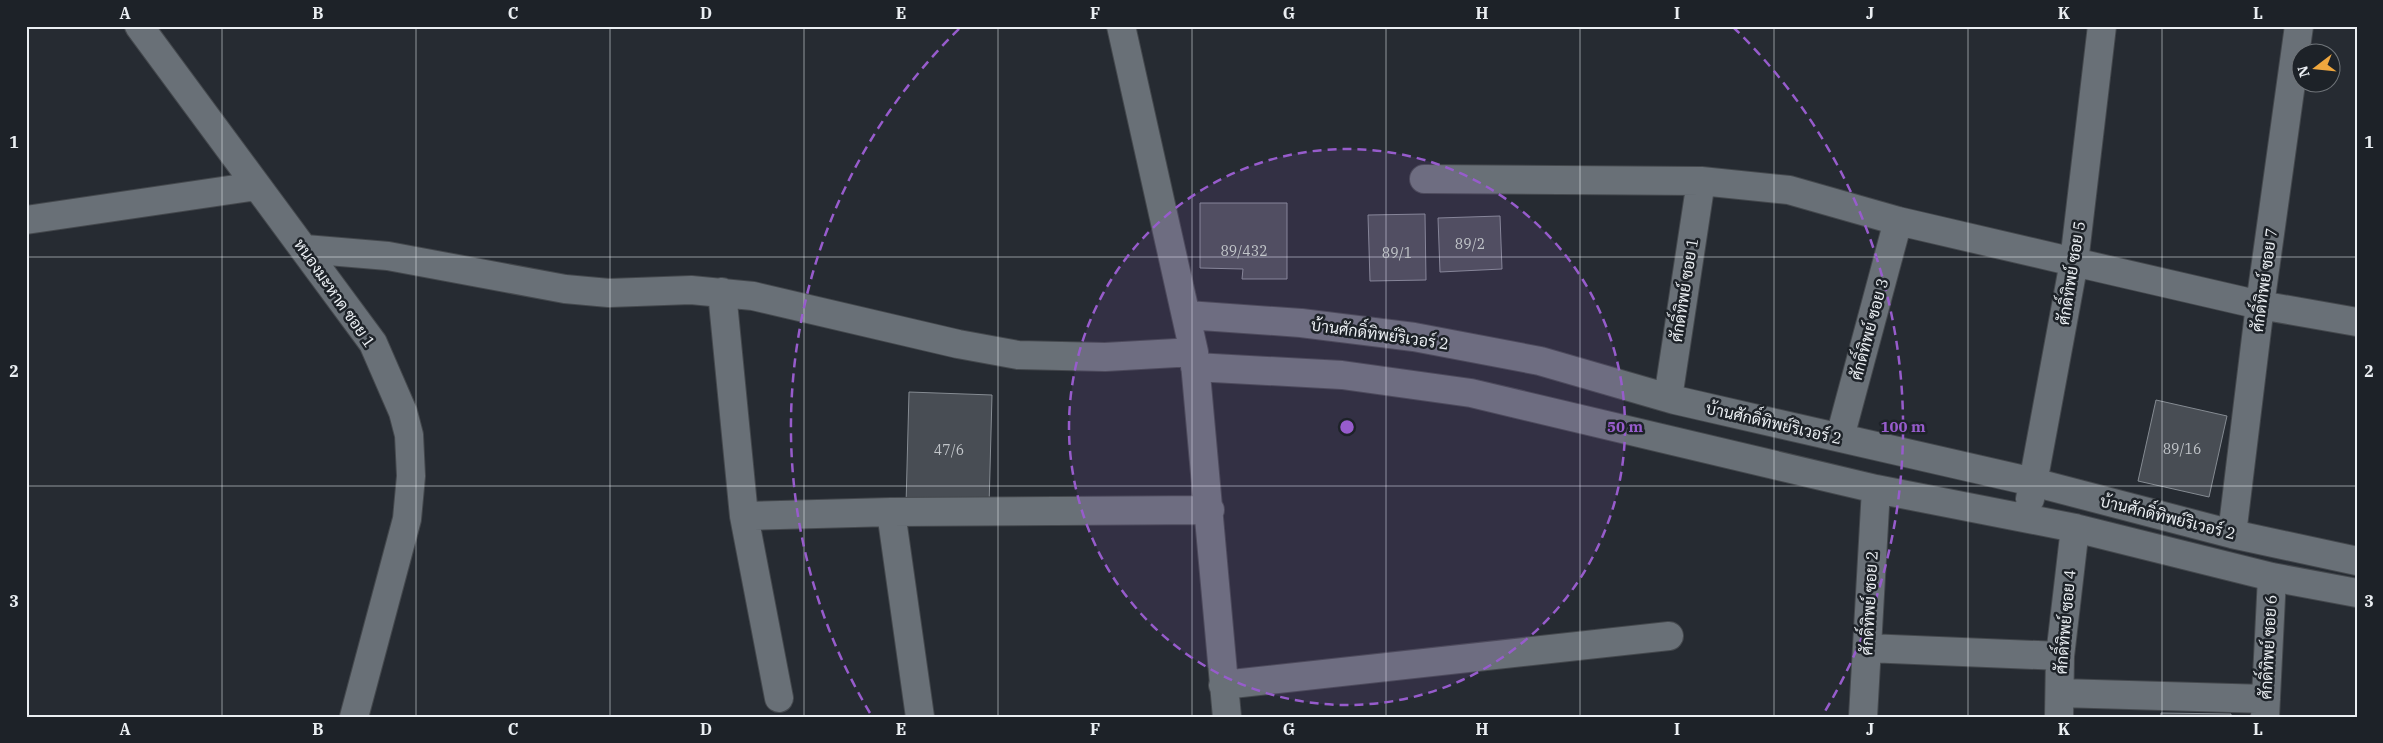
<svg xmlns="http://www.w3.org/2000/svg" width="2383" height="743" font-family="'IBM Plex Serif',Sarabun,serif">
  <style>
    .building { fill: #484d54; stroke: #858b92 }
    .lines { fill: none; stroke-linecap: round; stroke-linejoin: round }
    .minor-casing { stroke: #44484d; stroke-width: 30 }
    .minor { stroke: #697077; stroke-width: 28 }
    .grid { fill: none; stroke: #eaeef2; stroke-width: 1; stroke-opacity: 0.55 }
    .ring { fill: none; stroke: #975ccc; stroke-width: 2.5; stroke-dasharray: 9 6 }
    .labels { text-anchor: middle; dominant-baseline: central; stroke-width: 5; stroke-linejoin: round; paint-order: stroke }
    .number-label { font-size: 14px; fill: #c2c6ca }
    .street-label { font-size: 16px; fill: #eaeef2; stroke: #1d2228 }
    .centre { fill: #975ccc; stroke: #1d2228; stroke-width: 2.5 }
    .ring-label { font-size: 15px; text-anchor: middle; font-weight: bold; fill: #975ccc; stroke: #1d2228; stroke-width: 5; stroke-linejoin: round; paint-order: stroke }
    .neatline { fill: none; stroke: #eaeef2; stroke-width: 2 }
    .grid-label { font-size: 16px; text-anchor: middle; font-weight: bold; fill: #eaeef2 }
  </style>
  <rect width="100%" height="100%" fill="#262b32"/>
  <path class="building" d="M1200,203H1287V279H1242L1243,269L1200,268Z
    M1425,214L1426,280L1370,281L1368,215Z
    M1500,216L1502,269L1440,272L1438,218Z
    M909,392L992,395L989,507L906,505Z
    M2156,400L2227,416L2209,497L2138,481Z
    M2161,713L2231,714V717H2161Z"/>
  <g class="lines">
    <g class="minor-casing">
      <path id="minor" d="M139,26L373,343L403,412L409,435L411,476L407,519L354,717
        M1121,26L1194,352L1227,717
        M1424,179L1701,181L1789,190L1898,221L2074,262L2260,305L2357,322
        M26,220L256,186
        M305,249L388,256L565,289L609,293L691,290L753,296L958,344L1018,355L1105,357L1194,352
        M722,292L744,516L779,698
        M1187,315L1301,323L1414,337L1540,361L1675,400L2033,482L2232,534L2357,561
        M1195,367L1342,375L1471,393L1876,489L2075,528L2272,577L2357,593
        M1668,398L1701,181
        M1840,437L1898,221
        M2030,499L2074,262L2102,26
        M891,512L920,717
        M744,516L891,512L1210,510
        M2232,534L2260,305L2299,26
        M1867,648L2060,656
        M1223,685L1669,636
        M2060,693L2266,699
        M1863,717L1876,489
        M2059,717L2060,656L2075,528
        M2265,717L2272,577"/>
    </g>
    <use href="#minor" class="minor"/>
  </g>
  <path class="grid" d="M222,26V717M416,26V717M610,26V717M804,26V717M998,26V717M1192,26V717M1386,26V717M1580,26V717M1774,26V717M1968,26V717M2162,26V717M26,257H2357M26,486H2357"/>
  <circle cx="1347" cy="427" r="278" fill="#975ccc" fill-opacity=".12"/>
  <g class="ring">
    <circle cx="1347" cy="427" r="278"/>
    <path d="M870 713A556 556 0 0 1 961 27M1733 27A556 556 0 0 1 1824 713"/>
  </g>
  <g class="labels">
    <g class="number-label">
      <text x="1470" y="244">89/2</text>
      <text x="1244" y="251">89/432</text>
      <text x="1397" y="253">89/1</text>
      <text x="2182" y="449">89/16</text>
      <text x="949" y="450">47/6</text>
    </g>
    <g class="street-label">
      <text transform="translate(2071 273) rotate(-81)">ศักดิ์ทิพย์ ซอย 5</text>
      <text transform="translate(2264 280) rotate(-82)">ศักดิ์ทิพย์ ซอย 7</text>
      <text transform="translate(1684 290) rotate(-81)">ศักดิ์ทิพย์ ซอย 1</text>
      <text transform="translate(335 293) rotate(55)">หนองมะหาด ซอย 1</text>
      <text transform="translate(1869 329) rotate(-75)">ศักดิ์ทิพย์ ซอย 3</text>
      <text transform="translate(1380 334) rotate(8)">บ้านศักดิ์ทิพย์ริเวอร์ 2</text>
      <text transform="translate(1774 423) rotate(13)">บ้านศักดิ์ทิพย์ริเวอร์ 2</text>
      <text transform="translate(2168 517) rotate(14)">บ้านศักดิ์ทิพย์ริเวอร์ 2</text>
      <text transform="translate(1869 603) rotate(-87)">ศักดิ์ทิพย์ ซอย 2</text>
      <text transform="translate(2065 622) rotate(-85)">ศักดิ์ทิพย์ ซอย 4</text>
      <text transform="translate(2268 647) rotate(-87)">ศักดิ์ทิพย์ ซอย 6</text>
    </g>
  </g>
  <circle cx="1347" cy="427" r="8" class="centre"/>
  <g class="ring-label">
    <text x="1625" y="432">50 m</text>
    <text x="1903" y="432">100 m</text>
  </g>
  <rect width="2383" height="743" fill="none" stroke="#1d2228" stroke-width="55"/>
  <g transform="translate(2316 68) rotate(254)"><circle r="24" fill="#1d2228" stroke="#6f7479"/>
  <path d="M0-4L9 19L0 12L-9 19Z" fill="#efa73e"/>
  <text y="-8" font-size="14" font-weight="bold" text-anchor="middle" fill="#eaeef2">N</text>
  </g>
  <rect x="28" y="28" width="2328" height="688" class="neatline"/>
  <g class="grid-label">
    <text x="125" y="19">A</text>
    <text x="318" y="19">B</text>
    <text x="513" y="19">C</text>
    <text x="706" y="19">D</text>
    <text x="901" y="19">E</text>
    <text x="1095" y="19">F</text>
    <text x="1289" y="19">G</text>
    <text x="1482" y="19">H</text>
    <text x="1677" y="19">I</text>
    <text x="1870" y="19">J</text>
    <text x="2064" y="19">K</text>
    <text x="2258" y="19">L</text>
    <text x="14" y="148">1</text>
    <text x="2369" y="148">1</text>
    <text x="14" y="377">2</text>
    <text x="2369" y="377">2</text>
    <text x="14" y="607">3</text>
    <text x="2369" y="607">3</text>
    <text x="125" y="735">A</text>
    <text x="318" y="735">B</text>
    <text x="513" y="735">C</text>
    <text x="706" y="735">D</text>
    <text x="901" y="735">E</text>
    <text x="1095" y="735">F</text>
    <text x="1289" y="735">G</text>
    <text x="1482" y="735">H</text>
    <text x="1677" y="735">I</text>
    <text x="1870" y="735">J</text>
    <text x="2064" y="735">K</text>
    <text x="2258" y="735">L</text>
  </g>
</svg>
